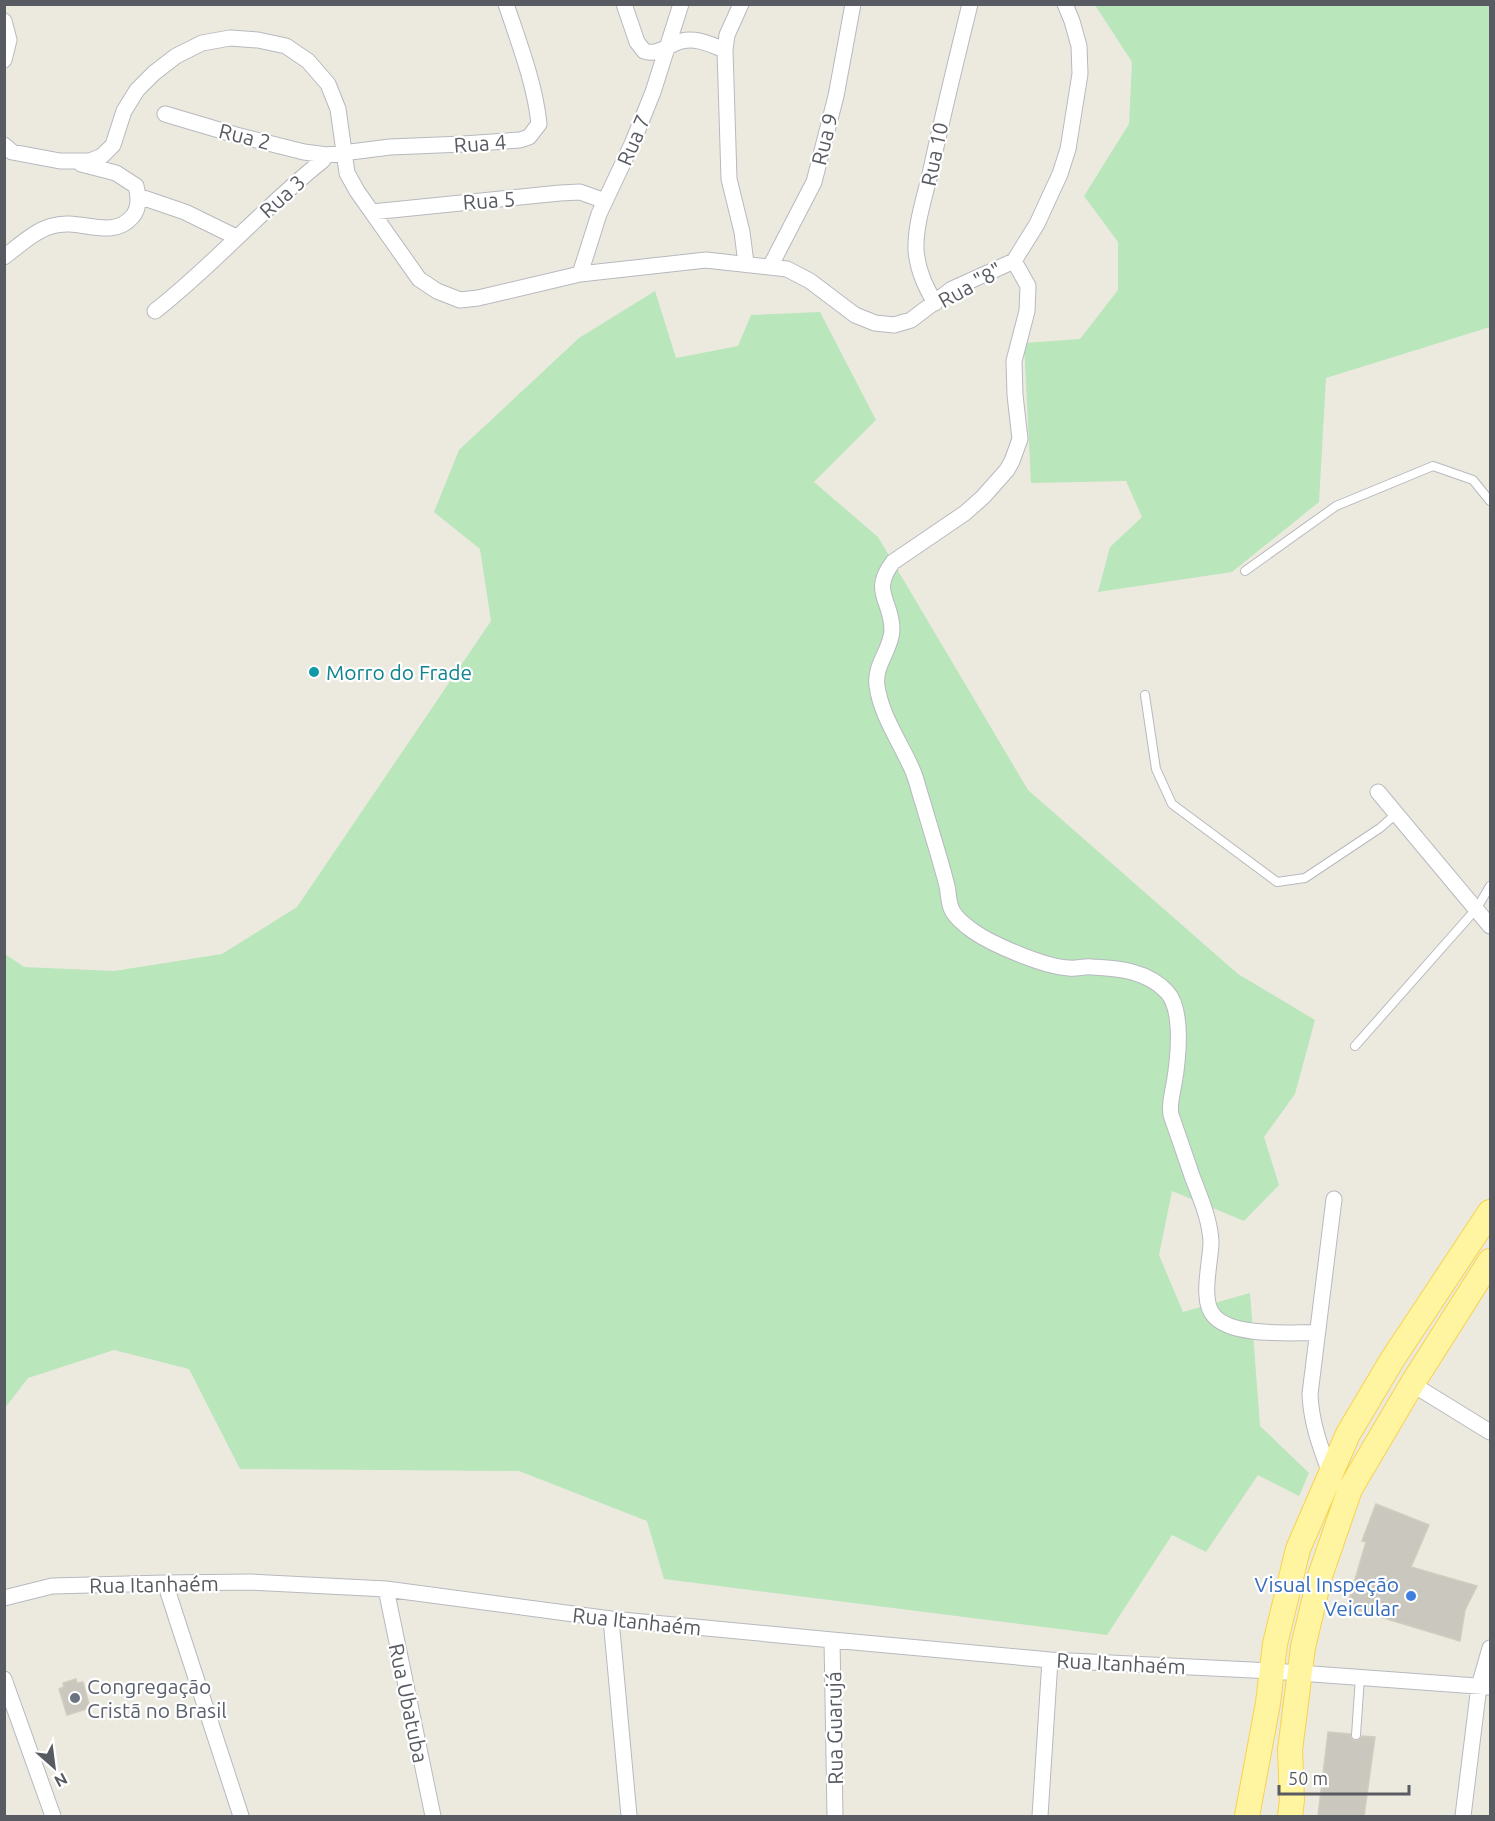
<svg xmlns="http://www.w3.org/2000/svg" width="1495" height="1821" font-family="Ubuntu,sans-serif">
  <style>
    .green { fill: #b9e6bb }
    .building { fill: #c9c7be; stroke: #d1ccbd; stroke-width: 1.5 }
    .lines { fill: none; stroke-linecap: round; stroke-linejoin: round }
    .service-casing { stroke: #b7b9bf; stroke-width: 10 }
    .minor-casing { stroke: #b7b9bf; stroke-width: 17 }
    .primary-casing { stroke: #f9d24b; stroke-width: 26 }
    .service { stroke: #fff; stroke-width: 8 }
    .minor { stroke: #fff; stroke-width: 15 }
    .primary { stroke: #fff5a1; stroke-width: 24 }
    .culture-dot { fill: #0f9aa8; stroke: #fff; stroke-width: 2 }
    .shop-dot { fill: #3f7fe0; stroke: #fff; stroke-width: 2 }
    .worship-dot { fill: #6b7280; stroke: #fff; stroke-width: 2 }
    .labels { text-anchor: middle; dominant-baseline: central; stroke-width: 4.5; stroke-linejoin: round; paint-order: stroke }
    .street-label { font-size: 21px; fill: #585b61; stroke: #fff }
    .culture-label { font-size: 21px; fill: #0d838f; stroke: #fff; text-anchor: start }
    .shop-label { font-size: 21px; fill: #366cbe; stroke: #fff; text-anchor: end }
    .worship-label { font-size: 21px; fill: #5b616d; stroke: #fff; text-anchor: start }
  </style>
  <rect width="100%" height="100%" fill="#eceadf"/>
  <path class="green" d="M1095,5H1490V327L1326,378L1319,502L1232,572L1098,592L1110,547L1142,517L1126,481L1031,483L1024,343L1080,339L1118,290V242L1084,196L1129,124L1132,62Z
    M655,291L676,358L738,346L751,315L820,312L876,420L814,482L878,537L1028,790L1238,974L1315,1020L1295,1094L1264,1137L1279,1185L1244,1221L1172,1191L1159,1255L1183,1312L1250,1293L1260,1426L1309,1473L1299,1496L1258,1475L1206,1552L1172,1535L1107,1635L664,1579L647,1521L519,1471L240,1469L189,1369L114,1350L28,1378L5,1408V954L24,967L114,971L222,954L297,907L491,621L480,549L434,512L459,450L579,338Z"/>
  <path class="building" d="M1376,1504L1429,1525L1411,1567L1477,1586L1465,1610L1460,1641L1347,1607L1366,1542L1362,1541Z
    M76,1679L77,1683L83,1682L90,1708L67,1715L59,1689L64,1687L63,1683Z
    M1328,1732L1350,1734L1351,1738L1355,1741L1359,1740L1362,1736L1375,1737L1364,1816H1318Z"/>
  <g class="lines">
    <g class="service-casing">
      <path id="service" d="M1245,571L1336,506L1433,466L1473,480L1490,501
        M1145,695L1156,769L1172,804L1277,882L1305,878L1380,828L1396,814
        M1355,1046L1477,908L1490,886
        M1356,1735L1360,1677"/>
    </g>
    <g class="minor-casing">
      <path id="minor" d="M624,4L637,42L644,51C658,56 669,44 682,41C696,37 711,45 725,50
        M741,4L727,35L725,50L729,179L742,232L746,263
        M4,21L9,40L4,60
        M165,114L236,135L304,152L327,155L390,147L463,144L520,140L529,137L539,124C535,84 519,43 506,4
        M4,145L12,152L60,161H90L102,156L113,145L124,111L137,90L154,73L176,56L202,43L230,38L258,40L286,46L308,61L328,84L338,109L347,173L357,191L419,279L437,291L460,300L478,298L580,274L706,260L787,269L810,281L855,315L875,323L894,325L911,320L952,289L1014,261L1037,224L1060,174L1068,149L1080,74L1079,46L1072,21L1065,4
        M138,196L185,212L236,237
        M372,212L560,193L580,192L605,201
        M4,257C19,246 34,231 52,226C79,217 111,241 132,217C139,209 139,197 136,186L116,173L81,164
        M1014,261L1028,286L1027,311L1014,361L1015,395L1020,439L1012,461L1007,470L983,497L965,513L893,562C870,592 892,600 892,630C891,651 874,664 877,686C881,715 900,742 912,769C917,780 919,792 923,803C931,831 940,858 947,886C949,895 948,904 953,912C958,920 966,926 973,931C993,945 1045,967 1069,968C1077,969 1084,966 1092,967C1118,968 1148,971 1167,992C1184,1010 1178,1061 1174,1084C1172,1096 1169,1103 1171,1115C1178,1135 1185,1155 1192,1176C1200,1197 1210,1219 1211,1242C1211,1262 1199,1302 1215,1317C1235,1337 1289,1332 1317,1333
        M771,265L814,182L836,96L853,4
        M580,274L599,214L632,144L653,92L681,4
        M935,303C925,286 918,271 916,251C915,226 924,199 930,174C942,118 956,61 970,4
        M155,311C214,265 263,208 322,161L327,155
        M1378,792L1490,926
        M1412,1384L1490,1432
        M1330,1473C1320,1446 1311,1422 1310,1394L1334,1199
        M165,1583L241,1816
        M386,1589L433,1816
        M4,1598L52,1586L165,1583L251,1582L386,1589L611,1619L832,1640L1050,1660L1272,1671L1490,1687
        M611,1619L629,1816
        M832,1640L835,1816
        M4,1679L53,1816
        M1040,1816L1050,1660
        M1463,1816L1479,1686L1490,1648"/>
    </g>
    <g class="primary-casing">
      <path id="primary" d="M1247,1816L1268,1703L1275,1644L1298,1549L1348,1434L1392,1360L1490,1212
        M1290,1816L1292,1800L1290,1750L1303,1647L1320,1576L1350,1489L1412,1384L1490,1261"/>
    </g>
    <use href="#service" class="service"/>
    <use href="#minor" class="minor"/>
    <use href="#primary" class="primary"/>
  </g>
  <circle class="culture-dot" cx="314" cy="672" r="6"/>
  <circle class="shop-dot" cx="1411" cy="1596" r="6"/>
  <circle class="worship-dot" cx="75" cy="1698" r="6"/>
  <g class="labels">
    <g class="street-label">
      <text transform="translate(245 136) rotate(14)">Rua 2</text>
      <text transform="translate(824 139) rotate(-76)">Rua 9</text>
      <text transform="translate(633 140) rotate(-67)">Rua 7</text>
      <text transform="translate(480 143) rotate(-4)">Rua 4</text>
      <text transform="translate(934 154) rotate(-78)">Rua 10</text>
      <text transform="translate(282 196) rotate(-42)">Rua 3</text>
      <text transform="translate(489 200) rotate(-4)">Rua 5</text>
      <text transform="translate(970 285) rotate(-29)">Rua "8"</text>
      <text transform="translate(154 1584) rotate(-1)">Rua Itanhaém</text>
      <text transform="translate(637 1621) rotate(6)">Rua Itanhaém</text>
      <text transform="translate(1121 1663) rotate(3)">Rua Itanhaém</text>
      <text transform="translate(409 1703) rotate(78)">Rua Ubatuba</text>
      <text transform="translate(834 1728) rotate(-91)">Rua Guarujá</text>
    </g>
    <g class="culture-label">
      <text x="326" y="672">Morro do Frade</text>
    </g>
    <g class="shop-label">
      <text x="1399" y="1584">Visual Inspeção<tspan x="1399" dy="24">Veicular</tspan></text>
    </g>
    <g class="worship-label">
      <text x="87" y="1686">Congregação<tspan x="87" dy="24">Cristã no Brasil</tspan></text>
    </g>
  </g>
  <rect width="1495" height="1821" fill="none" stroke="#585b61" stroke-width="12"/>
  <g transform="translate(54 1767) rotate(152)" stroke="#ffffff" stroke-width="4.5" paint-order="stroke">
  <path d="M0-4.5L10 22L0 15L-10 22Z" fill="#585b61"/>
  <text y="-9" font-size="16" font-weight="bold" text-anchor="middle" fill="#585b61">N</text>
  </g>
  <path d="M1279 1785v9h130v-9" fill="none" stroke="#585b61" stroke-width="3"/>
  <text x="1288" y="1785" font-size="18" fill="#585b61" stroke="#ffffff" stroke-width="4.5" paint-order="stroke">50 m</text>
</svg>
